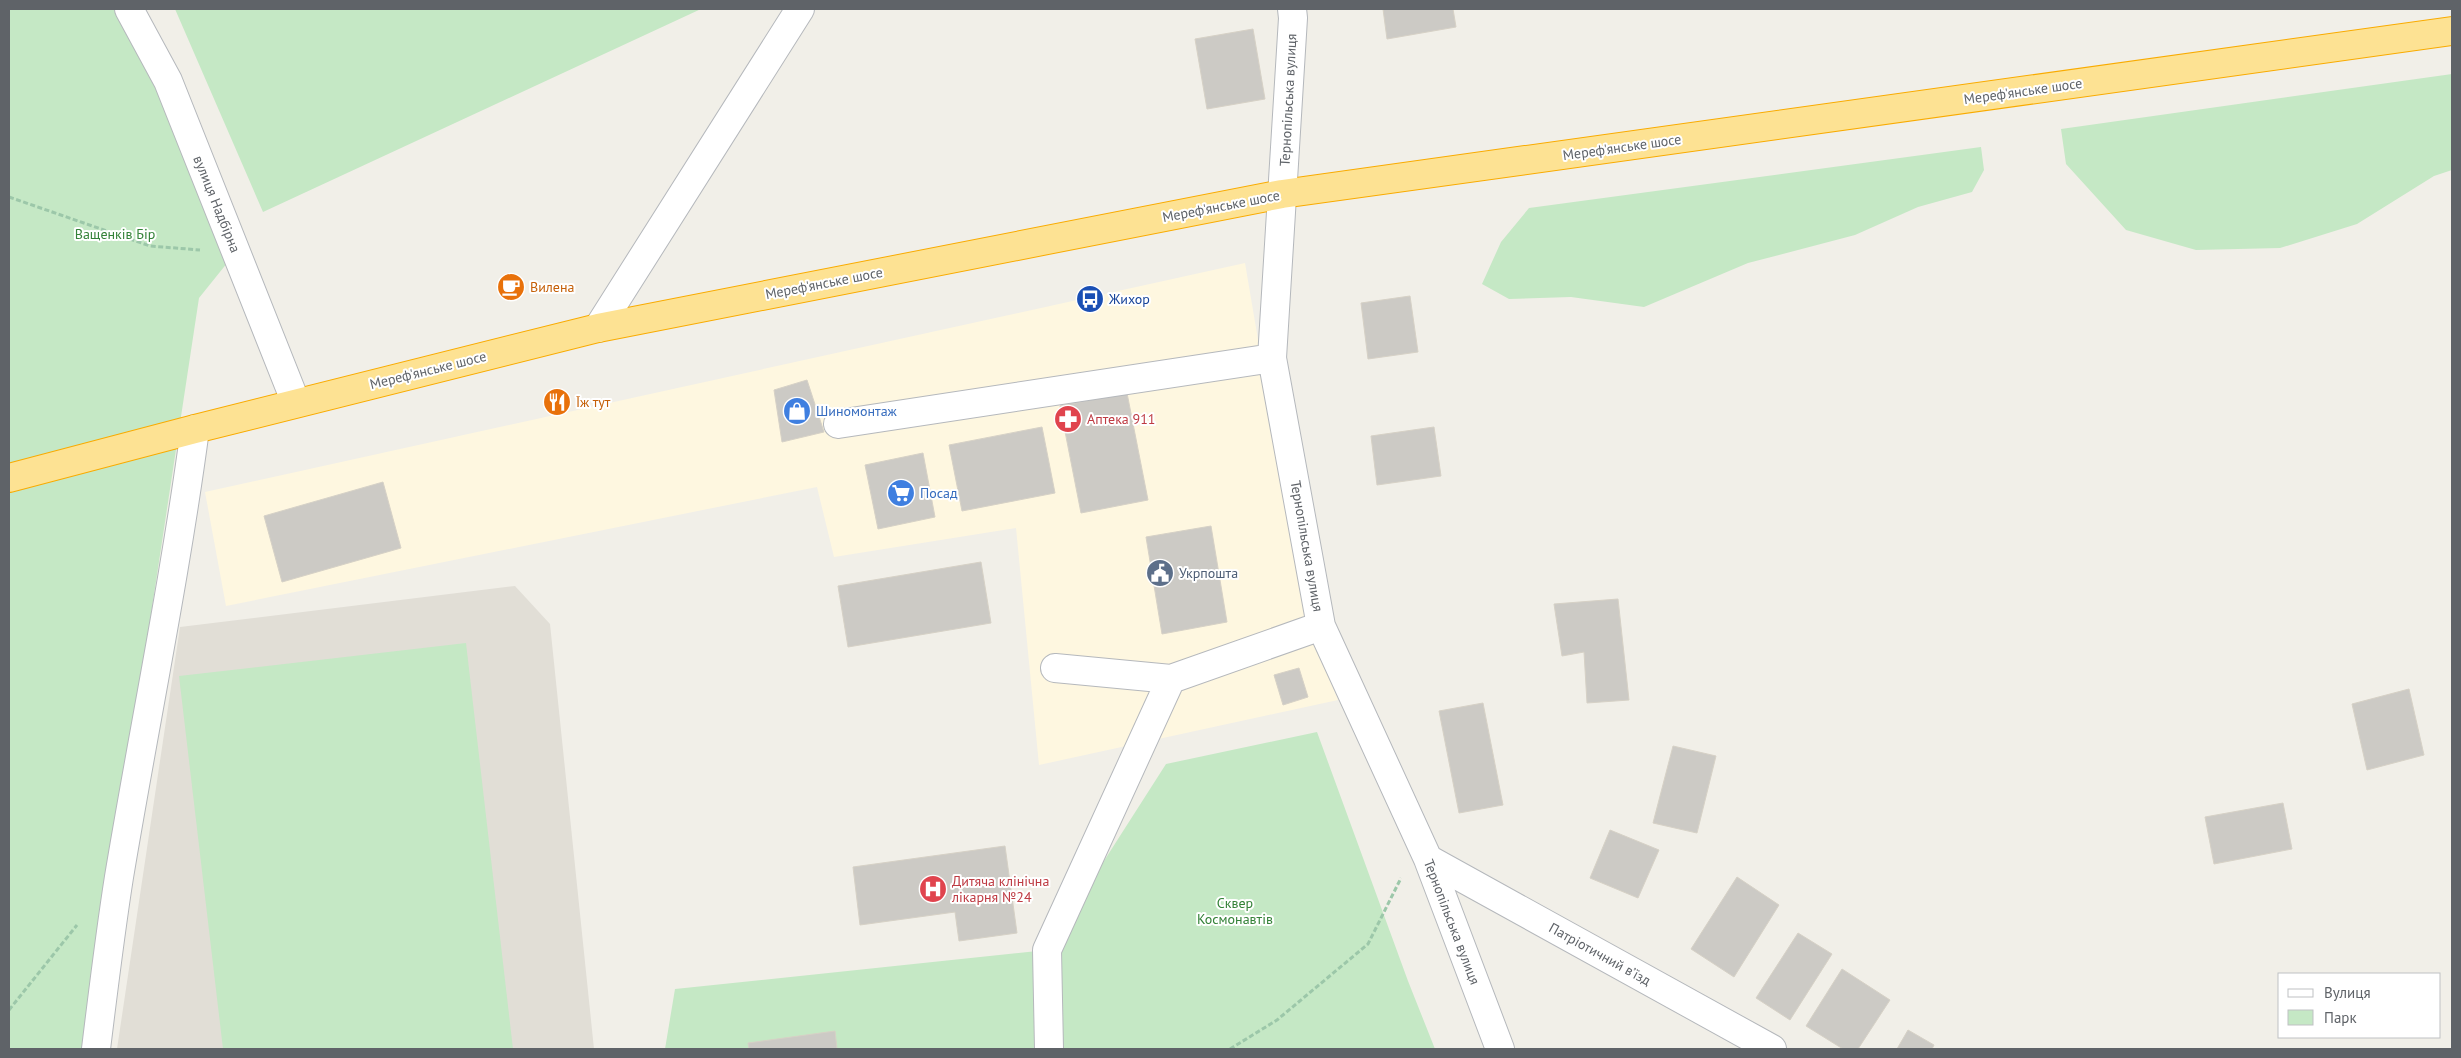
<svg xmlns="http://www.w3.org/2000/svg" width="2461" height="1058" font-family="'PT Sans',sans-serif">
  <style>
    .commercial { fill: #fef7e0 }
    .education { fill: #e1ded6 }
    .green { fill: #c5e8c5 }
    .building { fill: #cccac5; stroke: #d6d1c6 }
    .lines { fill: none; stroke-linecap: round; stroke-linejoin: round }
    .minor-casing { stroke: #b5b8bc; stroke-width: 30 }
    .highway-casing { stroke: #f9ab00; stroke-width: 30 }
    .path { stroke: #9cc7a9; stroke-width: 3; stroke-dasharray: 5 2.5; stroke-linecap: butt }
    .minor { stroke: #fff; stroke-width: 28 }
    .highway { stroke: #fde293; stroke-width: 28 }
    .labels { text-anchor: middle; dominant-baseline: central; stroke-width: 4; stroke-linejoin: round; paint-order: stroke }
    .street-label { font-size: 14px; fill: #5f6368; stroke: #fff }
    .park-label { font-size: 14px; fill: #348238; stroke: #fff }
    .food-label { font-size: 14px; fill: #c56008; stroke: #fff; text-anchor: start }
    .transit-label { font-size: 14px; fill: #164399; stroke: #fff; text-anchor: start }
    .shop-label { font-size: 14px; fill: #366cbe; stroke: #fff; text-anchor: start }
    .health-label { font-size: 14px; fill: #be3a42; stroke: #fff; text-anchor: start }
    .service-label { font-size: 14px; fill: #4e5e75; stroke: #fff; text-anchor: start }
  </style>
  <rect width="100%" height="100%" fill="#f1efe8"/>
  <path class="commercial" d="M1245,263L1305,617L1338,700L1039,765L1016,528L834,557L817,487L226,606L205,492Z"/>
  <path class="education" d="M515,586L550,624L594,1049H117L180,627Z"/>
  <path class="green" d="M9,9H129L236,252L199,298L85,1049H9Z
    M175,9H701L263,212Z
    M2452,74V170L2434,176L2357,224L2280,248L2196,250L2126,230L2066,164L2061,129Z
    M1981,147L1984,170L1972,192L1918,207L1855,235L1748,263L1644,307L1571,297L1509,299L1482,284L1501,242L1529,208Z
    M466,643L513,1049H223L179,676Z
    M1317,732L1408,981L1435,1049H665L675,989L1047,950L1166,764Z"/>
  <path class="building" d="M1383,9H1453L1456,27L1387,39Z
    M1253,29L1265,99L1207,109L1195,39Z
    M1410,296L1418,352L1368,359L1361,303Z
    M807,380L824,432L782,442L774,390Z
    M1127,393L1148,500L1081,513L1060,406Z
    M1042,427L1055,493L962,511L949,445Z
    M1434,427L1441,476L1377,485L1371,436Z
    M923,453L935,517L878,529L865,465Z
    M383,482L401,548L282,582L264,516Z
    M1211,526L1227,622L1162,634L1146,537Z
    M981,562L991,623L848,647L838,586Z
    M1618,599L1629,700L1587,703L1584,652L1562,656L1554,604Z
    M1299,668L1308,697L1283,705L1274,675Z
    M2409,689L2424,755L2367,770L2352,704Z
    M1483,703L1503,805L1459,813L1439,711Z
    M1673,746L1716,756L1697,833L1653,823Z
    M2283,803L2292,849L2214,864L2205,817Z
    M1610,830L1659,850L1638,898L1590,878Z
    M1005,846L1017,933L959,941L955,912L860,925L853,867Z
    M1737,877L1779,905L1734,977L1691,949Z
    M1798,933L1832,954L1790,1020L1756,998Z
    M1842,969L1890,1000L1858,1049H1843L1806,1026Z
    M1908,1030L1934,1045L1932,1049H1897Z
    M835,1031L837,1049H749L748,1043Z"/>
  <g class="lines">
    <g class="minor-casing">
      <path id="minor" d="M129,9L168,81L296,403
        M1292,9L1293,18L1272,358L1321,626L1428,859L1500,1049
        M598,328L800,9
        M838,424L1272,358
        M1055,668L1171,679L1321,626
        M1428,859L1772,1049
        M96,1049C103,992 110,934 119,877C144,727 175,579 195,429
        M1049,1049L1047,950L1171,679"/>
    </g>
    <g class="highway-casing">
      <path id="highway" d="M9,478L195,429L598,328L1282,194L2452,31"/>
    </g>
    <path class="path" d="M9,197L150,246L200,250
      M9,1010L77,925
      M1230,1049L1277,1020L1368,944L1401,878"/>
    <use href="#minor" class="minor"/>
    <use href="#highway" class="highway"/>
  </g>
  <defs>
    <g id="cafe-disc" transform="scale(1.4375)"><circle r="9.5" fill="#e8710a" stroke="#fff"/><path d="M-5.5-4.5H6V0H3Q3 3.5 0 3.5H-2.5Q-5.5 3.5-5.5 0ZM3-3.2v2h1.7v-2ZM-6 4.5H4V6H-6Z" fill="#fff"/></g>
    <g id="bus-disc" transform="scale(1.4375)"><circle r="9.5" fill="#1a4fb4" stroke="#fff"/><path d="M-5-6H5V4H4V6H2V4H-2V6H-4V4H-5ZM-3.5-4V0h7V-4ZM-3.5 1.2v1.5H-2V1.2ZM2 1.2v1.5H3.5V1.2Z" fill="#fff"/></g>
    <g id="restaurant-disc" transform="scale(1.4375)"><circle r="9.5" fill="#e8710a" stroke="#fff"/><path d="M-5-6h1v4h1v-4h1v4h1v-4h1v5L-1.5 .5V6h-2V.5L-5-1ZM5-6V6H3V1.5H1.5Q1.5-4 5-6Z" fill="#fff"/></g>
    <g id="shop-disc" transform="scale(1.4375)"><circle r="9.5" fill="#3f7fe0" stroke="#fff"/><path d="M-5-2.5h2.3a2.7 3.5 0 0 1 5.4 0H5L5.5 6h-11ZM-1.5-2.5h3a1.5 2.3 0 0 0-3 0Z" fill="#fff"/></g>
    <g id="pharmacy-disc" transform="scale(1.4375)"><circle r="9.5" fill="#e0444e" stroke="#fff"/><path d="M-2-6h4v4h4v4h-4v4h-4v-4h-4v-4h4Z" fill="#fff"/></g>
    <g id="supermarket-disc" transform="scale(1.4375)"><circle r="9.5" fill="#3f7fe0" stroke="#fff"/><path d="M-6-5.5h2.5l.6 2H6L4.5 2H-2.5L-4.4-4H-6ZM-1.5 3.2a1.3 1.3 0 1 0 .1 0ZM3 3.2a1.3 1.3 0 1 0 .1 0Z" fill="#fff"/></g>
    <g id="civic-disc" transform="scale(1.4375)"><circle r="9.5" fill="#5c6f8a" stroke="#fff"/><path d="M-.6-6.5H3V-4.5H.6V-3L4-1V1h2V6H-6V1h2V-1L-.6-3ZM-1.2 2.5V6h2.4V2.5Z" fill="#fff"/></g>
    <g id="hospital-disc" transform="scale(1.4375)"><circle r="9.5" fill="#e0444e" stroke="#fff"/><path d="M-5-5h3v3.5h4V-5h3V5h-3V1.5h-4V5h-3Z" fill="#fff"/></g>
  </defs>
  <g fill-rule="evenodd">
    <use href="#cafe-disc" x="511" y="287"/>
    <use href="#bus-disc" x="1090" y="299"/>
    <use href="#restaurant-disc" x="557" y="402"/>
    <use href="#shop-disc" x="797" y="411"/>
    <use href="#pharmacy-disc" x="1068" y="419"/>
    <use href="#supermarket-disc" x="901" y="493"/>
    <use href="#civic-disc" x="1160" y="573"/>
    <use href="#hospital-disc" x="933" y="889"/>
  </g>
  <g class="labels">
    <g class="street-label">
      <text transform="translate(2023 91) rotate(-8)">Мереф'янське шосе</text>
      <text transform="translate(1288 100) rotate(-87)">Тернопільська вулиця</text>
      <text transform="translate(1622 147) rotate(-8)">Мереф'янське шосе</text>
      <text transform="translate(217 204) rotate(68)">вулиця Надбірна</text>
      <text transform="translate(1221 206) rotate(-11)">Мереф'янське шосе</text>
      <text transform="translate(824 283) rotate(-11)">Мереф'янське шосе</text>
      <text transform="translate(428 370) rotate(-14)">Мереф'янське шосе</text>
      <text transform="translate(1307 546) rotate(80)">Тернопільська вулиця</text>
      <text transform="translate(1452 922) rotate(69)">Тернопільська вулиця</text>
      <text transform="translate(1600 954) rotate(29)">Патріотичний в’їзд</text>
    </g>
    <g class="park-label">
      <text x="115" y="234">Ващенків Бір</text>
      <text x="1235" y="903">Сквер<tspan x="1235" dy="16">Космонавтів</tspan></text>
    </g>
    <g class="food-label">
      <text x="530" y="287">Вилена</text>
      <text x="576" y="402">Їж тут</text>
    </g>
    <g class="transit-label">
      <text x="1109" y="299">Жихор</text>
    </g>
    <g class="shop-label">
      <text x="816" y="411">Шиномонтаж</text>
      <text x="920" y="493">Посад</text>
    </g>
    <g class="health-label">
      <text x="1087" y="419">Аптека 911</text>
      <text x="952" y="881">Дитяча клінічна<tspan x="952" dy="16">лікарня №24</tspan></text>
    </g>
    <g class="service-label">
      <text x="1179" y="573">Укрпошта</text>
    </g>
  </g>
  <rect width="2461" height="1058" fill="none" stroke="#5f6368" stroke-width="20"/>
  <rect x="2278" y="973" width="162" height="65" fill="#ffffff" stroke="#bfc1c3"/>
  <rect x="2288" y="989" width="25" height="8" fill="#ffffff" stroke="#bfc1c3"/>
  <text x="2324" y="998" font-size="15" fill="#5f6368">Вулиця</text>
  <rect x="2288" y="1010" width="25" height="15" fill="#c5e8c5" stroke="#bfc1c3"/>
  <text x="2324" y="1023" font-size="15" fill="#5f6368">Парк</text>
</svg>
